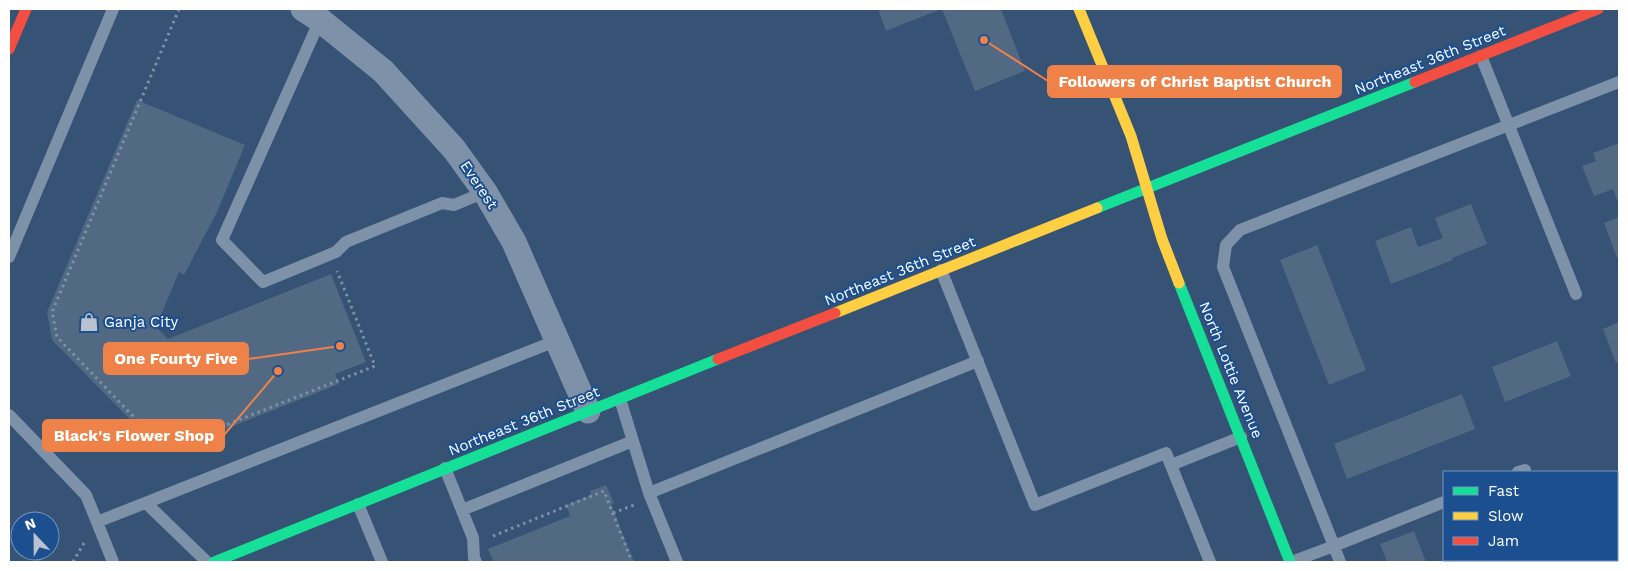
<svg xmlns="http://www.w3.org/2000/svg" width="1628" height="571" font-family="'Work Sans',sans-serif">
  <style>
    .building { fill: #526984 }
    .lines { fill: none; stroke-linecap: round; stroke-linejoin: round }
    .path { stroke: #7d92a8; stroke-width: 3; stroke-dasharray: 2.5 4; stroke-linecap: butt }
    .lane { stroke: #7d92a8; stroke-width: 12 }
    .street { stroke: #7d92a8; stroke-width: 25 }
    .fast { stroke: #16e098; stroke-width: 11 }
    .slow { stroke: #ffcf43; stroke-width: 11 }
    .jam { stroke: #f24e42; stroke-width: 11 }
    .labels { text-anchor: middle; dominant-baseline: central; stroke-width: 4; stroke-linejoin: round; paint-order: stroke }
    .street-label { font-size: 15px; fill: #fff; stroke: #1b4f8f }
    .poi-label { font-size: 15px; fill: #fff; stroke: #1b4f8f; text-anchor: start }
    .leader { fill: none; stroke: #ee8249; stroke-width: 2 }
    .callout-dot { fill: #ee8249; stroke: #1b4f8f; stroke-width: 2 }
    .callout { fill: #ee8249; stroke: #ee8249; stroke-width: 2 }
    .callout-label { font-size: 16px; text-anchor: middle; font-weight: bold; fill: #fff }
  </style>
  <rect width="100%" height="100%" fill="#365274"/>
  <path class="building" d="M878,9H941L886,31Z
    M942,9H1001L1025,71L975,91Z
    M137,100L245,145L217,212L184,275L179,272L156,327L168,339L331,274L366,362L335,374L339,384L178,448L153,443L52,340L47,312Z
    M1619,143V205L1613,189L1594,196L1582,166L1596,161L1593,153Z
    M1471,204L1487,244L1452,258L1453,260L1391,284L1375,241L1411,227L1418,247L1443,238L1435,218Z
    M1619,217V258H1617L1604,223Z
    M1317,245L1366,370L1329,385L1280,260Z
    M1619,322V362L1616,363L1603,329Z
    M1557,341L1571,376L1505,402L1492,367Z
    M1462,394L1475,429L1347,479L1334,444Z
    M606,485L614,503L611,504L634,562H494L488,549L570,516L566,505L591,495L590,491Z
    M1414,531L1426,562H1387L1380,544Z
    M1531,560H1611L1612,562H1525Z"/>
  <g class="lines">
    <path class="path" d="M179,9L52,312L57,337L155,439L178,444L375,366L337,271
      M613,513L634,505
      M493,536L604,491L632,562
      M73,562L84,543"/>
    <path class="lane" d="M320,20L222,240L263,282L336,252L346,242L442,203L454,205L485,192
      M1481,56L1576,294
      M9,257L113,9
      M941,270L1035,505L1166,453L1210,562
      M620,399L649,493L677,562
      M9,415L86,495L97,522L558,340
      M1171,465L1241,437
      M445,468L473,538L474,558L476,562
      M1518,472L1525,470
      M649,493L978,361
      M146,503L207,562
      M358,504L382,562
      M462,510L633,441
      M97,522L113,562
      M1291,562L1334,546L1223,267L1226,245L1240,230L1619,82
      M1340,562L1334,546L1444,502"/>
    <path class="street" d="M303,9L320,20L383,71L454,149L485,192L514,242L588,411"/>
    <path class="fast" d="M1097,208L1415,82
      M1179,283L1290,562
      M214,562L718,359"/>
    <path class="slow" d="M1079,9L1131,136L1162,239L1179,283
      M835,313L1097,208"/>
    <path class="jam" d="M9,49L26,9
      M1415,82L1598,9
      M718,359L835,313"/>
  </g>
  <defs>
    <g id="shop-bare" transform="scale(1.5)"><path d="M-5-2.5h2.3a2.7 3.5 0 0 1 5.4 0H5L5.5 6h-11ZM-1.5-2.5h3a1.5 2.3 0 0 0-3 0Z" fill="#b9c2ce" stroke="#1b4f8f" stroke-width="2.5" paint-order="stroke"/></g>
  </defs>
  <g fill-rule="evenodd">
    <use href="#shop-bare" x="89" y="322"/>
  </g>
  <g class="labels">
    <g class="street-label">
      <text transform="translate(1430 60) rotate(-22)">Northeast 36th Street</text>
      <text transform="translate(479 185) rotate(56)">Everest</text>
      <text transform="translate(900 271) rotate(-22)">Northeast 36th Street</text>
      <text transform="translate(1231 370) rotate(68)">North Lottie Avenue</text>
      <text transform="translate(524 421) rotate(-22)">Northeast 36th Street</text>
    </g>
    <g class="poi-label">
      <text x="104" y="322">Ganja City</text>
    </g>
  </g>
  <path class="leader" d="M984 40L1048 81M340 346L248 359M278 371L224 435"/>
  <g class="callout-dot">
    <circle cx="984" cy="40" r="5"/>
    <circle cx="340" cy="346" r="5"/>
    <circle cx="278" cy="371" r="5"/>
  </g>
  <g class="callout">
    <rect x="1048" y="66" width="293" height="31" rx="5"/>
    <rect x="104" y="343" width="144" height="31" rx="5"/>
    <rect x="43" y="420" width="181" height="31" rx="5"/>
  </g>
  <g class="callout-label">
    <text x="1195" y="87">Followers of Christ Baptist Church</text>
    <text x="176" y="364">One Fourty Five</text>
    <text x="134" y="441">Black's Flower Shop</text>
  </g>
  <rect width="1628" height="571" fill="none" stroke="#ffffff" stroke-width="20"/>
  <rect x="1443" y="471" width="175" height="90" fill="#1b4f8f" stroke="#7695bc"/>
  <rect x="1453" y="487" width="25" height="8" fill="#16e098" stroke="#7695bc"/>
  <text x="1488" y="496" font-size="15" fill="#ffffff">Fast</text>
  <rect x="1453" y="512" width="25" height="8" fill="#ffcf43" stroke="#7695bc"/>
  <text x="1488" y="521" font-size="15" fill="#ffffff">Slow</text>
  <rect x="1453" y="537" width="25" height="8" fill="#f24e42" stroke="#7695bc"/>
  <text x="1488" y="546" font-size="15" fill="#ffffff">Jam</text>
  <g transform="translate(35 536) rotate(338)"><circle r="24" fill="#1b4f8f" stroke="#7695bc"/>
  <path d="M0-4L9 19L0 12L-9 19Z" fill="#b9c2ce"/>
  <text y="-8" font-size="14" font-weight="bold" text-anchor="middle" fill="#ffffff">N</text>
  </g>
</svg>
